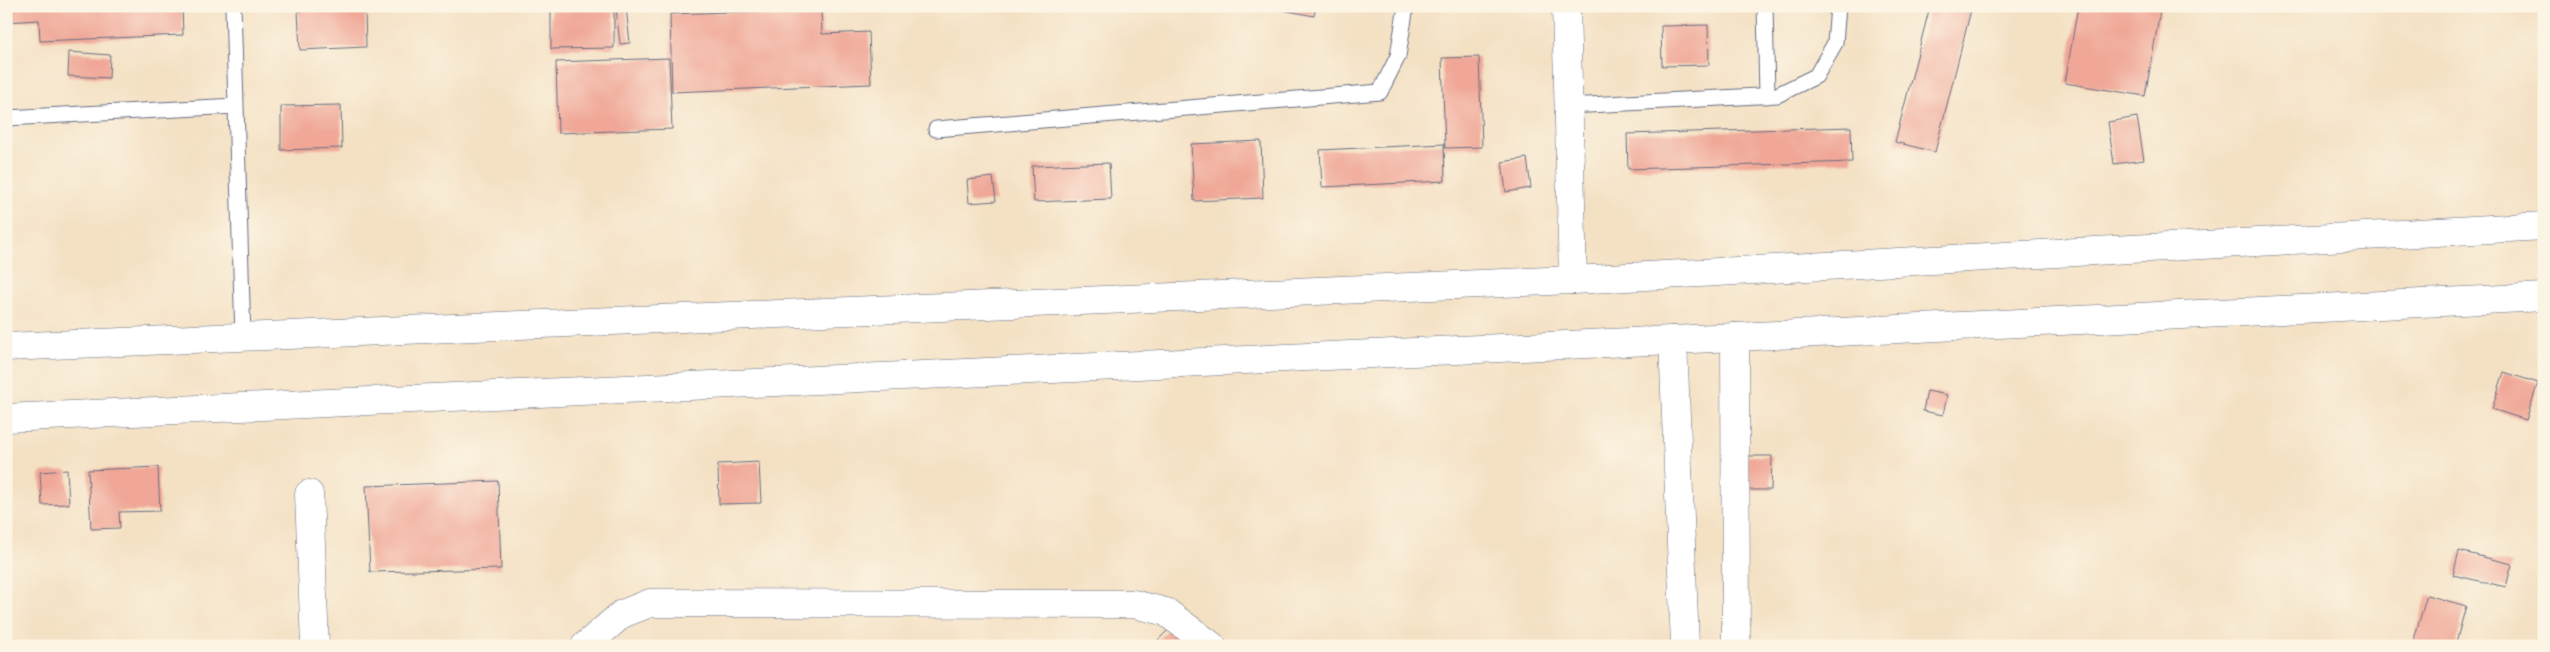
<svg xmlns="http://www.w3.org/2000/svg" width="2550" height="652" font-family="Mynerve,sans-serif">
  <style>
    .building { fill: #f0a797 }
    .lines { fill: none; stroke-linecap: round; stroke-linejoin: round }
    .service-casing { stroke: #676d82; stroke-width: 17 }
    .minor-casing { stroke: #676d82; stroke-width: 29 }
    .tertiary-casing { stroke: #676d82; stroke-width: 29 }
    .service { stroke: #fff; stroke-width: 15 }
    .minor { stroke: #fff; stroke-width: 28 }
    .tertiary { stroke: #fff; stroke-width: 28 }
  </style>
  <rect width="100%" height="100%" fill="#fcf5e5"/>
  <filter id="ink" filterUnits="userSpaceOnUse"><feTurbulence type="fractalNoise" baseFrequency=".02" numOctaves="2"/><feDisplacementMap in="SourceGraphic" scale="10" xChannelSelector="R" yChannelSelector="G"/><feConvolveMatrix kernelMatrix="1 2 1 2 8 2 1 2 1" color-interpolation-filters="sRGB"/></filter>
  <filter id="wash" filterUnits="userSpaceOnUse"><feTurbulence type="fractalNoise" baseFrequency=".0096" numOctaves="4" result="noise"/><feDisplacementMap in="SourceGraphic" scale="20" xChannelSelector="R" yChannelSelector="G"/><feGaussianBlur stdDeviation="1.12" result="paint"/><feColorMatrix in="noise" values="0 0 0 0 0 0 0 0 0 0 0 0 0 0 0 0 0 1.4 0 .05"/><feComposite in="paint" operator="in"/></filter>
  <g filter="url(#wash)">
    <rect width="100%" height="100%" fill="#f4e1c4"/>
    <g id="blocks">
      <path class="building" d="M6,6H182L183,35L40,41L39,20L6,22Z
        M1262,6H1316L1314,16Z
        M1930,6H1972L1935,152L1895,142Z
        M2078,6H2161L2145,96L2065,83Z
        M626,7L630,43L620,44L616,8Z
        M365,8L366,47L300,50L298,11Z
        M614,8V48L551,49V9Z
        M821,9L822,34L869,32L871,84L672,92L670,14Z
        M1708,25L1709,65L1662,66L1661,26Z
        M69,52L110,55L109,78L68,76Z
        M1479,57L1482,147L1445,148L1442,58Z
        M669,58L672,129L558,133L556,62Z
        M341,105L342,148L281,150V106Z
        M2137,117L2144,160L2114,164L2108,122Z
        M1851,127L1852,162L1628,169L1627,134Z
        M1261,141L1263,198L1194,201L1191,144Z
        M1444,144L1445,181L1322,187L1320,150Z
        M1527,158L1531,188L1506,192L1502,162Z
        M1109,163L1111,199L1034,202L1032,166Z
        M993,177L996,201L969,203L967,180Z
        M2504,372L2538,383L2526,420L2492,409Z
        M1927,391L1947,395L1943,415L1923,411Z
        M1743,456H1772L1771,490H1742Z
        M759,462L761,503L719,504L718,464Z
        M158,467L160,511L119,512L120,528L91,529L88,470Z
        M67,470L69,504L42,505L40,472Z
        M498,481L501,569L370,572L366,486Z
        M2459,551L2512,564L2506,587L2453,575Z
        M2427,595L2466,606L2455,646H2412Z
        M1171,627L1190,646H1152Z"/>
    </g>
  </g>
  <g filter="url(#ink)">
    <use href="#blocks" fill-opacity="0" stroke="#676d82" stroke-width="1"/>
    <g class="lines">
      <g class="service-casing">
        <path id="service" d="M233,6L243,337
          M1765,6L1767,96
          M1569,106L1777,95L1816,76L1835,43L1838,6
          M6,118L236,106
          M936,129L1380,92L1398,56L1406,6"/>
      </g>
      <g class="minor-casing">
        <path id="minor" d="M1566,6L1573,280
          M1735,337L1736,646
          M1673,340L1685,646
          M309,494L315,646
          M585,646L622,614L650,603L1134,604L1166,612L1212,646"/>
      </g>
      <g class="tertiary-casing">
        <path id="tertiary" d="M6,347L1573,280L2544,226
          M6,418L1735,337L2544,297"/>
      </g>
      <use href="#service" class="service"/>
      <use href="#minor" class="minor"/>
      <use href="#tertiary" class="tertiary"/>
    </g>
  </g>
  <rect width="2550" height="652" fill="none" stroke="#fcf5e5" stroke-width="25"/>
</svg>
